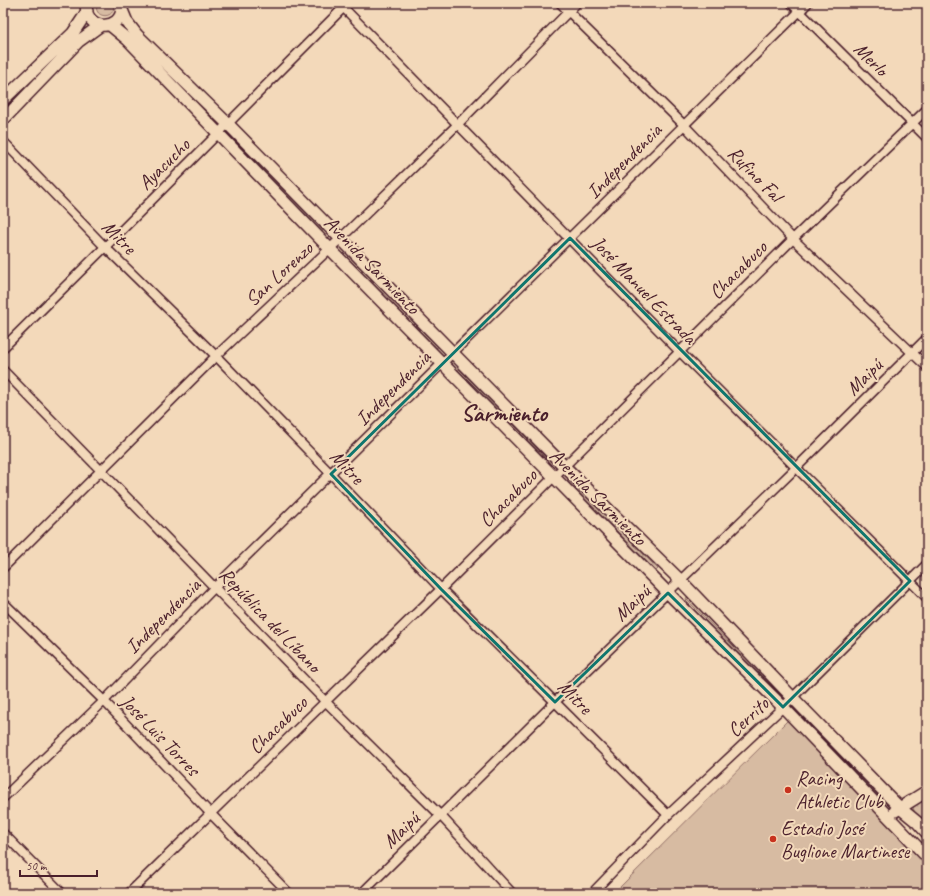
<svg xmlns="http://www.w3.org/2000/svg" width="930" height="896" font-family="Caveat,sans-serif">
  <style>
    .grass { fill: url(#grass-tufts); stroke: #906d66 }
    .park { fill: url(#park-crowns); stroke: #906d66 }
    .garden { fill: #d7bba2; stroke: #906d66 }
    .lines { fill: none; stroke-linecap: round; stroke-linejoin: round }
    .street-casing { stroke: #4a1f2b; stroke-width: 11 }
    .secondary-casing { stroke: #4a1f2b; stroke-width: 14 }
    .street { stroke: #f3d9ba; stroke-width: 8 }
    .secondary { stroke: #f3d9ba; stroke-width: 11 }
    .marked { fill: none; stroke: #0f766e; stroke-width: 3; stroke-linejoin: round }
    .poi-dot { fill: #c8321e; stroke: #f3d9ba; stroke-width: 1.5 }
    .labels { text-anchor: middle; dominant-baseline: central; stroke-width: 4; stroke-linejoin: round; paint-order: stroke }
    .street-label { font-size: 20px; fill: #4a1f2b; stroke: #f3d9ba }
    .poi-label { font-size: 20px; fill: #4a1f2b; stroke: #f3d9ba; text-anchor: start }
    .district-label { font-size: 24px; font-weight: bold; fill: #4a1f2b; stroke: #f3d9ba }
  </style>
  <defs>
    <pattern id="grass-tufts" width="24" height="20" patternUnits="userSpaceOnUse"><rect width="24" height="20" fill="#d7bba2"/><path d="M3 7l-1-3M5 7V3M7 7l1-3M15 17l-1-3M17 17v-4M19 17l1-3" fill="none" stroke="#baa08c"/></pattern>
    <pattern id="park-crowns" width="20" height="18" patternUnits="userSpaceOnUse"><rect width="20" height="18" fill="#d7bba2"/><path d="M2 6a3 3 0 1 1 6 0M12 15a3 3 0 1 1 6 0" fill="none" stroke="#baa08c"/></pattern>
  </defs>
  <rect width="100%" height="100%" fill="#f3d9ba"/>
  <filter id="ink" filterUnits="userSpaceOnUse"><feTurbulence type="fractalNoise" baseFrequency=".025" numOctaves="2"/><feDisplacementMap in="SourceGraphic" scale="8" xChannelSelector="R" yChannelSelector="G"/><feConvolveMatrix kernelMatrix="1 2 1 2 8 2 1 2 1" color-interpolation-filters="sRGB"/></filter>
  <g filter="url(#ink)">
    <path class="grass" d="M97,3H113C118,20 92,20 97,3Z
      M234,140L323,231L321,233L232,142Z
      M349,256L438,347L436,348L347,258Z
      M459,369L548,460L547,461L458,371Z
      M569,478L658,569L656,571L567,480Z
      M687,597L777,688L775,689L686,599Z
      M798,711L887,801L885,803L796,712Z"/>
    <path class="park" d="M927,796V825L915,813L913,808L916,802Z"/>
    <path class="garden" d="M791,717L927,863V893H614Z"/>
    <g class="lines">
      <g class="street-casing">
        <path id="street" d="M339,3L680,352L927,598
          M560,3L684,125L793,239L927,367
          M791,3L927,138
          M3,141L105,247L216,356L331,474L441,589L555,702L668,815
          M3,348L105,247L348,3
          M3,370L326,702L441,816L512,893
          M3,568L216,356L340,239L458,124L577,3
          M3,602L104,701L211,814L289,893
          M3,798L104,701L214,588L808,3
          M3,833L62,893
          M129,893L441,589L793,239L927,109
          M362,893L555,702L797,467L927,338
          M592,893L668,815L783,707L927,564"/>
      </g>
      <g class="secondary-casing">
        <path id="secondary" d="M87,3C81,30 123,34 122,6
          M122,10L127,22L137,35L228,124L564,466L681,581L793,698L900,808L917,822L927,833
          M110,25L127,39L330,249L668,593L783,707L927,857
          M3,100L73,33L83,18L87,11
          M3,120L79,41L101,25
          M895,811L927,791"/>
      </g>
      <use href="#street" class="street"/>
      <use href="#secondary" class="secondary"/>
    </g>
  </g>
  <path class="marked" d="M570,238L910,581L783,707L668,593L555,702L441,589L331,474Z"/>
  <g class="poi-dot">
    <circle cx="788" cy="790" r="4"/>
    <circle cx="773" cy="839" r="4"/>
  </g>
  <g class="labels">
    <g class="street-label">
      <text transform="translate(871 59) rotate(45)">Merlo</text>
      <text transform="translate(624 161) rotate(-45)">Independencia</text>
      <text transform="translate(164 164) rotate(-45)">Ayacucho</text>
      <text transform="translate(755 174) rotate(46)">Rufino Fal</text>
      <text transform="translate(119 237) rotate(45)">Mitre</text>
      <text transform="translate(372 265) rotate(46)">Avenida Sarmiento</text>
      <text transform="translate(738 270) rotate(-45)">Chacabuco</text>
      <text transform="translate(279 274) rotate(-43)">San Lorenzo</text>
      <text transform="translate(644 290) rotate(46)">José Manuel Estrada</text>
      <text transform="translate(864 377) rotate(-45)">Maipú</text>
      <text transform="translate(393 388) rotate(-45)">Independencia</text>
      <text transform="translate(347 467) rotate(46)">Mitre</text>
      <text transform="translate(598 497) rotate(45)">Avenida Sarmiento</text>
      <text transform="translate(508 498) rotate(-45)">Chacabuco</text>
      <text transform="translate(632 603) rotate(-44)">Maipú</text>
      <text transform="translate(163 616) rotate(-45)">Independencia</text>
      <text transform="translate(270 620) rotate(46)">República del Líbano</text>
      <text transform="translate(575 697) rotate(45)">Mitre</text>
      <text transform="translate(748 717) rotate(-43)">Cerrito</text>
      <text transform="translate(278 725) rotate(-44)">Chacabuco</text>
      <text transform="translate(160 735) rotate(46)">José Luis Torres</text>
      <text transform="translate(401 830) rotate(-44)">Maipú</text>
    </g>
    <g class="poi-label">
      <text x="796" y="778">Racing<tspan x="796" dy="23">Athletic Club</tspan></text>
      <text x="781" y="828">Estadio José<tspan x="781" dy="23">Buglione Martinese</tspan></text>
    </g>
    <g class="district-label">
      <text x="504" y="413">Sarmiento</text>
    </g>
  </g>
  <rect width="930" height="896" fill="none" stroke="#f3d9ba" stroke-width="16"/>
  <rect x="8" y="8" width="914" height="880" fill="none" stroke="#4a1f2b" stroke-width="1.5" filter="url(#ink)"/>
  <path d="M20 870v6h77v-6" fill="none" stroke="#4a1f2b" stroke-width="2"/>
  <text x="26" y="870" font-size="12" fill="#4a1f2b" stroke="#f3d9ba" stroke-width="3" paint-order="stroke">50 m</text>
</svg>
